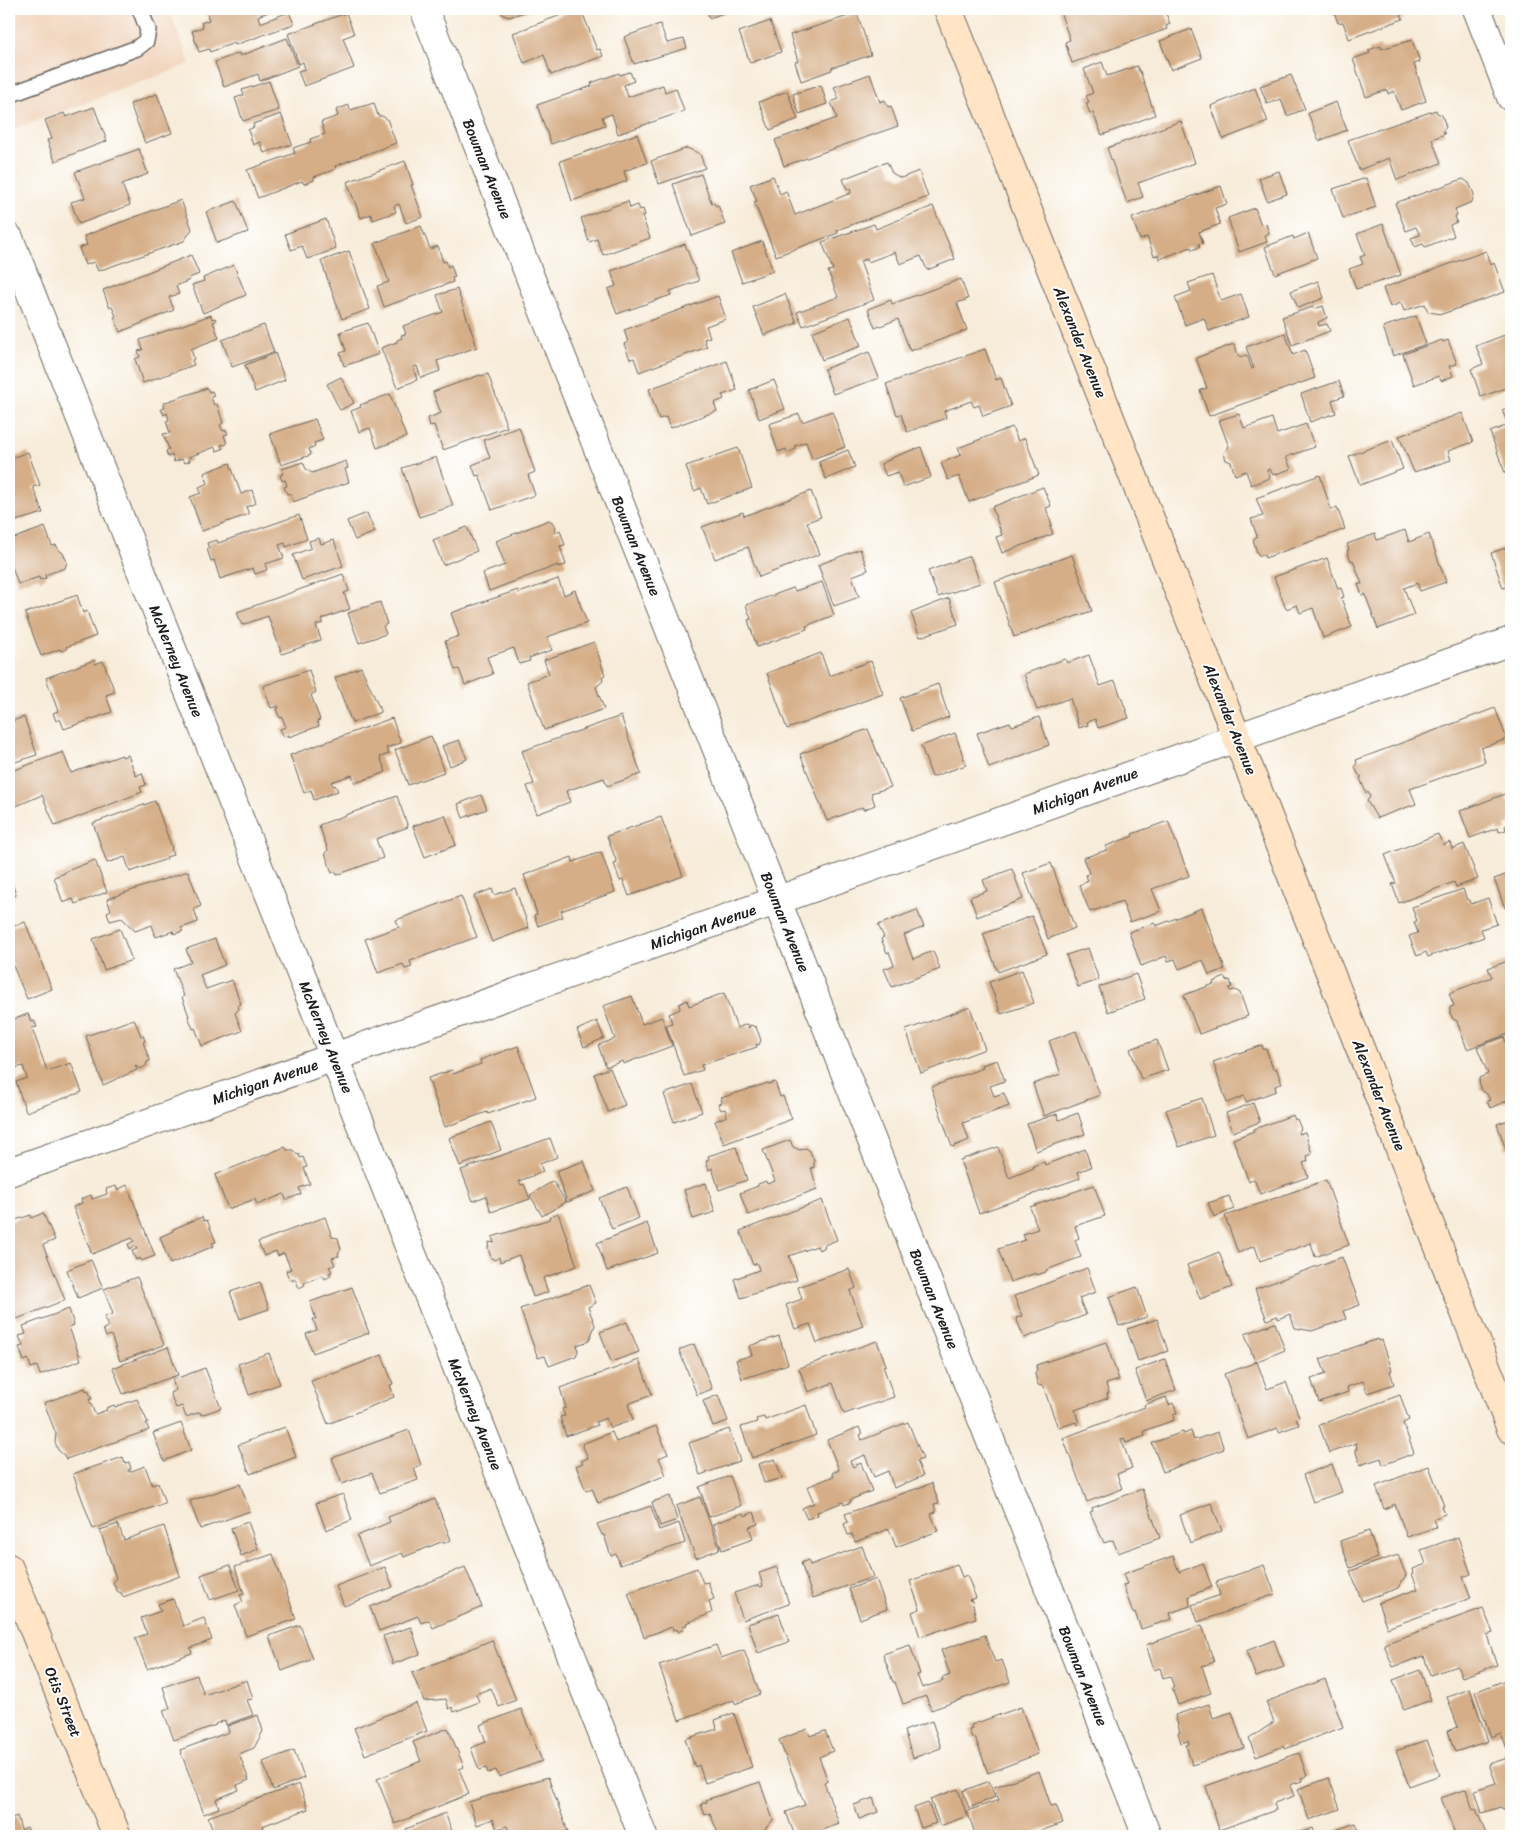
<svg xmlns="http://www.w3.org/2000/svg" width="1520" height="1845" font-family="Sriracha,sans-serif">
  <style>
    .built { fill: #f1d5bd }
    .building { fill: #d5ae87 }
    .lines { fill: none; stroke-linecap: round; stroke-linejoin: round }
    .lane-casing { stroke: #69655e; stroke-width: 18 }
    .street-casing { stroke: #69655e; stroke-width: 30 }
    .secondary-casing { stroke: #69655e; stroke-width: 30 }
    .lane { stroke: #fff; stroke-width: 15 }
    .street { stroke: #fff; stroke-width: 28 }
    .secondary { stroke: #ffe4c6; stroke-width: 28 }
    .labels { text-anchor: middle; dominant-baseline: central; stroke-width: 4; stroke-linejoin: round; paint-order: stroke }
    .street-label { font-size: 15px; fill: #1c1c1c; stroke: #fff }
  </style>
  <rect width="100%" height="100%" fill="#fff"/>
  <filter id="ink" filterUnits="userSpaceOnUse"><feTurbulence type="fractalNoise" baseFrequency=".02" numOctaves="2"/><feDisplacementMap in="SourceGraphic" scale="10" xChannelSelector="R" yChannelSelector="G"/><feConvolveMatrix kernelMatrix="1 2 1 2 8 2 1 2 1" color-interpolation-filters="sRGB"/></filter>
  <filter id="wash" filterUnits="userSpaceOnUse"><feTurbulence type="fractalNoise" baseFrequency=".0096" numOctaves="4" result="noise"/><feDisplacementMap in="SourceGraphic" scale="20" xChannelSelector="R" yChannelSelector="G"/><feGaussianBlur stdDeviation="1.12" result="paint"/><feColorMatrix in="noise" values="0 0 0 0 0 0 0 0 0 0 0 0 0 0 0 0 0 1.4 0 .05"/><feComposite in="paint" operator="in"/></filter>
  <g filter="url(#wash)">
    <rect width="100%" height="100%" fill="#f7ecd9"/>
    <path class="built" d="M9,9H169L190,64L9,131Z"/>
    <g id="blocks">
      <path class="building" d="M210,9H276L258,16L260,23L289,12L294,24L235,45L234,43L210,52L209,49L199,52L192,31L203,27L201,23L209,20L206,10Z
        M500,9H533L509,17L503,15Z
        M577,9H581L597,50L600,49L603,56L551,75L544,55L524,63L513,33Z
        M706,9H735L709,18Z
        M1059,9H1079L1080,12L1089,9H1159L1160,12L1165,11L1170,24L1166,26L1167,29L1072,63L1065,42L1070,40Z
        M1333,9H1399L1403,19L1349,39L1343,22L1338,23Z
        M346,13L354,34L343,38L354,68L304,86L298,71L305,69L303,62L299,64L288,34Z
        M857,13L871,55L831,68L832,70L801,81L795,62L798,61L790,35Z
        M770,21L781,52L750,63L739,32Z
        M660,24L667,43L684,39L687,48L634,64L624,37Z
        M1191,29L1202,58L1171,70L1160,41Z
        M287,38L298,66L260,81L258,74L224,87L215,62L239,53L240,56Z
        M1412,40L1420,62L1414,64L1426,101L1401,110L1394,91L1388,94L1387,90L1366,97L1353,59L1370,53L1368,50L1381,46V49Z
        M1102,62L1107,76L1137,66L1139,71H1140L1155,115L1102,135L1093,113L1090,114L1086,103L1089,102L1086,96L1093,93L1084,69Z
        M630,72L634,81L624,85L628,97L663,85L665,92L676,88L684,111L618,134L612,114L602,117L605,125L551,144L537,105L592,86L591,83L619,73L620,75Z
        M870,74L880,102L885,100L888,107L891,106L898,126L784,166L775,140L837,118L831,102L839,99L834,87Z
        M1291,75L1305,109L1287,116L1281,99L1267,104L1260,86Z
        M269,81L279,110L243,121L235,98L244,95L242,90Z
        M821,85L827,104L799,114L793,94Z
        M1255,88L1268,122L1223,139L1211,106Z
        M787,91L798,119L770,130L759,102Z
        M157,94L172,133L145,143L130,104Z
        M1336,102L1347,130L1319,141L1308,113Z
        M374,103L378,116H382L387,119L396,143L335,166L336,169L314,177V180L304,184L302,181L258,198L247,170L295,153L293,148L311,142L310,139L325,134L321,122L338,116L336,110L349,105L350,110Z
        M94,107L107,141L55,161L47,140L52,139L45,120L64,113L66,117Z
        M1436,110L1437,113L1442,115L1446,127L1443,131L1445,134L1432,139L1441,163L1397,180L1389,158L1359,170L1348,140Z
        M281,114L292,144L264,153L260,142L253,145L248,130L254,127L253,124Z
        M1181,121L1195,163L1138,183L1143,197L1127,203L1107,148Z
        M637,134L647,163L624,171L627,181L572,201L560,161Z
        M687,148L700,154L705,168L659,184L651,161Z
        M139,149L148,174L122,184L130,205L79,224L71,202L85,198L75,172Z
        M405,161L413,185H411L423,217L406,223L399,204L394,206L396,212L373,220L371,214L361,218L347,182Z
        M887,162L892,173L901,178L919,171L928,197L837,230L838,233L776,256L754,202L757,201L750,185L773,176L780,194L786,191L795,215L851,193L850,188L847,189L843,179Z
        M1279,171L1287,194L1267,201L1259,178Z
        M701,174L712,204L714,203L716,206L718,205L725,224L692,236L673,184Z
        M1366,178L1376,207L1343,218L1333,189Z
        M1463,179L1469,183L1474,194L1472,202L1455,209L1457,215L1455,216L1457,222L1450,225L1454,236L1425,247L1423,244L1415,247L1411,238L1420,235L1416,227L1406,231L1395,203Z
        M1221,186L1227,204L1215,208L1220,224L1199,232L1203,243L1198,244L1200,247L1192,250L1191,247L1160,259L1158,255L1154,256L1147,237L1140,240L1132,218Z
        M181,200L192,229L184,241L98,271L94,262L85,265L79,248L87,245L84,236Z
        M236,201L248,232L217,243L206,212Z
        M628,201L630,208L638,205L640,210L643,209L645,215L642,216L650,238L603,255L597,239L589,242L581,218Z
        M933,206L955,259L927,270L921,256L900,264L895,252L868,262L867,259L860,261L874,300L803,326L797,312L838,297L828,271L833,270L822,242L874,224L876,229Z
        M1255,208L1261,225L1266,224L1269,233L1265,235L1267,242L1239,252L1228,218Z
        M326,219L336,249L307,259L302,246L291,250L285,234Z
        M1383,224L1401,275L1356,289L1349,269L1363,264L1360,257L1365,255L1357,234Z
        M421,226L430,249L438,246L443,262L446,261L448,267L451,265L455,277L452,278L453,282L384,307L377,286L389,282L375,243Z
        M1308,233L1317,258L1275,274L1265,247L1293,236L1294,239Z
        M762,241L773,271L742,282L731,253Z
        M685,244L699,281L670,291L671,295L617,314L608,289L616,286L611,271Z
        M349,251L370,309L342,319L321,261Z
        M1486,251L1490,265L1494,263L1505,292L1442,314L1428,312L1425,304L1404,311L1401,303L1390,307L1383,288Z
        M191,255L199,274L189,278L190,280L176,286L179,294L169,297L174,310L120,332L114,317L116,316L112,307H109L103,290Z
        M234,265L246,295L203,313L192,285L204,281L203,278Z
        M1212,275L1221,301L1241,294L1249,317L1209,331L1204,318L1185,325L1175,297L1191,291L1188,283Z
        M961,279L968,299L957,303L967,330L910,351L898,319L875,328L868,309L891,300L892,304Z
        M1318,281L1324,298L1298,308L1291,291Z
        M457,289L477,347L437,361L440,371L421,378L417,366L413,367L417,380L397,388L381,348L397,342V340L402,338L401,335L406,334L403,326L443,312L437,295Z
        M785,294L797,323L764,335L753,307Z
        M718,296L726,319L706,326L710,337L704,339L707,347L639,372L634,358L630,359L624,344L628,342L624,330Z
        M1323,306L1327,318L1318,322L1319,326L1327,324L1330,331L1292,345L1282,317L1313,307L1314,309Z
        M211,315L212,319L215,318L216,321L213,322L219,338L191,349L194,359L192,360L194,365L143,383L135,359L140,357L138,351L143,350L140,340Z
        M1416,316L1426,344L1393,356L1383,327Z
        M850,317L861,346L822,360L812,332Z
        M368,323L379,354L344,366L340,353L346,351L340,332Z
        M264,325L274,352L232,367L222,340Z
        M1285,333L1293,355L1305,350L1315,378L1209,416L1200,390L1207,388L1196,358L1234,344L1239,357L1247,355L1252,369L1254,368L1246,347Z
        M1510,333L1511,386L1481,397L1471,369L1483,364L1476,346Z
        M1442,340L1443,342L1448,340L1457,364L1449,366L1453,376L1441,381L1439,376L1414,385L1403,354Z
        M985,349L996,380L1001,378L1011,406L983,416L979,405L974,407L971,401L944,411L946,418L907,432L901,414L897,415L886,384Z
        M869,352L879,378L833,394L824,369Z
        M275,353L285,380L255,392L245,365Z
        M727,361L737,390L722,395L724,399L714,403L717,411L670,428L666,417L659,419L649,389Z
        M488,374L507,427L443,450L434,425L430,426L428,418L441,413L433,392L480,375L481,376Z
        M341,377L354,403L340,410L327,384Z
        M774,380L785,409L759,419L749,390Z
        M1339,381L1344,396L1332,400L1336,413L1310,422L1301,394Z
        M207,388L209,392L212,391L214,396L211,397L214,405L217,404L223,423L220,425L223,431L226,430L228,434L224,435L227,444L221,445L223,449L216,451L215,447L189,457L190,461L184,463L182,459L174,462L172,455L168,457L166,451L169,449L163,434L170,433L166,421L169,420L167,413L164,415L161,409L165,408L163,403Z
        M390,394L406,437L377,448L370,428L359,432L351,411L361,407L360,405Z
        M1511,406V470L1505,473L1490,432L1508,425L1502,410Z
        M832,411L845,447L812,459L806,442L795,446L796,449L787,453L786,449L778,452L769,424L799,414L802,422Z
        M1462,413L1473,442L1448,451L1451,460L1414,472L1399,436Z
        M1239,414L1244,428L1272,418L1277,434L1306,424L1315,447L1286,457L1291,469L1273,475L1270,469L1267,470L1270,478L1251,485L1246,471L1235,475L1231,462L1226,460L1224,453L1229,447L1219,420Z
        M315,419L323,440L314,443L315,446L309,449L311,455L281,465L270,434Z
        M519,427L535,472L528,475L535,495L492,510L479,475L476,476L472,465L490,458L484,440Z
        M1012,427L1018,441L1025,438L1039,475L969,502L959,476L948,480L941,463L961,455L958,448Z
        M1392,440L1403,469L1360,485L1349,456Z
        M921,447L931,477L903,487L898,472L886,476L881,464L891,459V458Z
        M738,448L752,488L707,504L701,488L694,491L686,466Z
        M848,450L855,467L826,479L819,462Z
        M28,452L40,485L33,487L43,513L9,523V459Z
        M436,457L453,506L419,517L402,468Z
        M346,461L348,468L345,469L349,482L293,502L290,493L287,494L284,487L287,486L285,480L282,481L280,475L283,474L282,469L303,462L306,469L312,473Z
        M230,463L241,494L252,490L256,503L246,507L249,514L202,531L190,497L201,493L199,487L208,483L204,473Z
        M1320,475L1331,510L1337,507L1345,529L1265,558L1264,555H1258L1253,540L1257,536L1251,519L1263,516L1256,498Z
        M1043,487L1051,506L1046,508L1052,525L1050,526L1053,534L1002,553L996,537L1002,535L992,507Z
        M811,491L821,517L807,522L820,554L759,577L748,547L715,559L702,527L743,512L744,516Z
        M367,513L375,532L355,540L347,521Z
        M299,515L307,539L286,547L285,543L279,545L284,558L265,564L267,570L255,574L253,568L220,579L214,560L211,561L207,549H209L207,543L217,540L218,543Z
        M549,520L554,523L556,528L554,533L560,530L565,545L560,546L566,565L558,567V565L489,591L483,573L505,565L496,541Z
        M45,527L52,546L56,545L59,550L63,553L67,562L65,568L45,575L46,578L40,580L39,577L18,584L9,558V540Z
        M467,527L477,551L443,565L433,540Z
        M1405,530L1409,542L1429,534L1446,582L1420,591L1417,583L1404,588L1414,615L1378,629L1365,594L1362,595L1358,584H1362L1353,560L1351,561L1347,551L1349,550L1347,544L1375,534L1377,540Z
        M319,538L321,544L334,540L343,566L302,580L293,555L311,548L309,541Z
        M1511,546V585L1503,588L1491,553Z
        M860,549L868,570L852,576L859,597L834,606L818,565Z
        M1072,555L1092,611L1014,637L995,582Z
        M970,556L980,583L938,597L928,571Z
        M1327,558L1338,589L1341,588L1344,597L1341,598L1352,627L1323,638L1313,608L1300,613L1297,605L1286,609L1274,577Z
        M343,574L349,591L344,593L350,609L322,619L323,623L316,625L321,640L282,654L268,616L242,625L237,612Z
        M558,579L564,595L575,590L587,623L547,637L552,650L529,658L530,661L519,664L514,648L487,657L493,674L465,685L459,669L455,670L445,641L459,636L451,613L518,590L519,593Z
        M822,582L834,615L806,626L807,629L757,647L748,620L751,619L746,605L793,588L795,591Z
        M77,595L83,613L87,611L96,636L66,647L67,649L61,651L60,649L41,656L25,613Z
        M949,598L958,624L920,637L911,613Z
        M380,602L387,624L383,626L386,634L359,643L348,613Z
        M594,642L605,675L602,677L603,681L596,687L604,709L544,730L527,682L549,674L544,660Z
        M821,653L829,676L871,661L883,694L787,729L767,673Z
        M1089,655L1100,686L1115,681L1129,718L1098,728L1095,719L1087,722L1088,725L1079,728L1070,698L1037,710L1024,674L1065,659L1067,663Z
        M94,660L95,664L103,661L115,692L106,695L112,712L64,729L60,719L56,721L53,713L58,711L46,678Z
        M361,667L381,712L352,723L335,678Z
        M309,670L316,692L311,695L320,720L317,721L319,726L289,737V735L284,737L280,729L286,727L282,717L280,718L276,709L279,708L278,706L271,708L263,686Z
        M938,684L949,717L912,731L900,698Z
        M1495,708L1507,739L1481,748L1485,762L1410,789L1416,804L1377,818L1367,801L1370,797L1368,792L1366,793L1360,778L1362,777L1358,774L1355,766L1357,763L1356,760Z
        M621,716L641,774L607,786L604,778L566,791L570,802L537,814L527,786L534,784L522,751Z
        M24,717L37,755L9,764V732L12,731L9,722Z
        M1039,717L1049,745L989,768L977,733L1010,722L1012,726Z
        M392,718L401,743L386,748L389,754L380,757L386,772L355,783L352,775L331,782L333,786L335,785L338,791L314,800L311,790L304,793L290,755Z
        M868,729L891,787L871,793L875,805L863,810V807L827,821L800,754Z
        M955,733L966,765L932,777L921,746Z
        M431,736L444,772L408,785L395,750Z
        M459,740L467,759L450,766L442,746Z
        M63,752L71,773L122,755V757L128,755L136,776L142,773L146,785L140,787L142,792L55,826L42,795L14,807L9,794V772Z
        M1505,794L1511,812V824L1505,826L1506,830L1499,832L1498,828L1470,838L1460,811Z
        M481,795L487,809L463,818L458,804Z
        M397,796L408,827L376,839L383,858L337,875L335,871L332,873L325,853L328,850L319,825Z
        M155,801L172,848L171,849L173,855L166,857L167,859L130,872L125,857L107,863L93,823Z
        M445,815L456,845L425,857L413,826Z
        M661,817L683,876L629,896L623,880L620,881L614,864L617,863L607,836Z
        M1168,821L1189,876L1152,889L1161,911L1130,922L1122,901L1090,912L1079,885L1088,881L1086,875L1089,873L1083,858L1107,850L1106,846L1133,836L1132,834Z
        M1438,834L1443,845L1450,842L1452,849L1464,844L1478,879L1456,887L1454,882L1399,903L1392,884L1396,883L1385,855Z
        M601,852L615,892L561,911L563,917L538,926L534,915L537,914L524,875L572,857L573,862Z
        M95,860L107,892L75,904L73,899L63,903L54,877L65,873L64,872Z
        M1051,863L1075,928L1048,939L1023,873Z
        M1012,869L1023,899L977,917L970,897L987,891L983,880Z
        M188,871L201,906L194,909L198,922L181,928L183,931L174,934L173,931L156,937L152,925L135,931L122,918L110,921L107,912L111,910L107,899Z
        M1511,873V906L1505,908L1494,879Z
        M9,874L16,895L9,898Z
        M515,888L529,928L492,942L474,896L492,889L494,895Z
        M1463,889L1467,900H1470L1471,904L1488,898L1497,924L1481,929L1484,937L1428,957L1426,952L1417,956L1409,936L1418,933L1414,922L1417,921L1412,907Z
        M461,896L477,937L410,961L412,967L405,969L403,964L378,973L365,939L399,927L396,920Z
        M1202,908L1225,969L1209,975L1203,960L1179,969L1175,959L1168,961L1166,956L1141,966L1129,932L1155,923L1156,926Z
        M917,910L924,927L904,935L913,959L933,951L940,969L892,987L884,969L894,965L889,952L887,953L881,939L884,937L878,925Z
        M1032,916L1047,954L998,972L983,934Z
        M25,922L52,989L27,999L11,961L9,962V928Z
        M120,929L132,960L104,970L93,939Z
        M215,939L225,965L200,975L206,989L232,980L241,1004L238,1005L239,1009L235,1013L242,1031L202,1046L195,1028L193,1029L188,1016H189L182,997L184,996L173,969L191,962L186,949Z
        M1088,948L1099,980L1078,987L1066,955Z
        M1511,960V1033L1467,1049L1457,1021L1453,1019L1450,1013V1007L1454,1006L1449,993L1492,977L1488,968Z
        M1022,970L1034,1003L1001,1014L989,982Z
        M1136,974L1145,999L1108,1012L1099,987Z
        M1225,977L1226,981L1230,980L1232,987L1229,988L1230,991L1235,990L1240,993L1248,1016L1199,1034L1184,995L1214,984L1213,982Z
        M724,993L737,1028L747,1024L749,1028L750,1025L756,1027L761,1040L759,1045L756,1044L757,1047L701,1065L703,1070L684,1076L666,1025L672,1023L669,1014L680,1009L679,1004L687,1000L689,1006Z
        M632,996L642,1024L662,1017L672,1046L623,1064V1061L606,1067L598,1045L615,1039L603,1006Z
        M970,1007L985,1049L921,1073L906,1030Z
        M28,1014L31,1022L34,1021L37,1027L32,1028L47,1071L71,1063L82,1092L26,1112L16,1082L27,1078L23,1066L16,1068L14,1063L9,1065V1021Z
        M134,1019L141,1036L143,1035L145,1041L143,1042L150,1061L147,1062L146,1066L140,1069L135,1065L137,1070L103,1085L86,1036Z
        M597,1021L604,1038L584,1047L577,1030Z
        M1076,1031L1100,1095L1044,1116L1033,1084L1061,1074L1049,1041Z
        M1504,1037L1509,1051L1511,1050V1105L1509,1100L1490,1108L1487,1101L1490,1100L1487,1094L1480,1089L1479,1078L1488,1074L1477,1047Z
        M1157,1040L1168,1070L1141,1079L1130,1049Z
        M1262,1045L1263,1049H1266L1273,1069L1276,1068L1282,1083L1275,1086L1276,1091L1246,1102L1244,1096L1227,1103L1213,1062Z
        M518,1046L536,1097L488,1114L487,1112L445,1127L428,1078L452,1070L453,1074L481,1064L480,1060Z
        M997,1060L1005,1081L990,1086L994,1096L1004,1093L1009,1106L963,1123L969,1140L952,1147L931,1087L983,1068L982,1065Z
        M610,1068L625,1105L608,1112L594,1074Z
        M775,1082L780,1097L783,1096L792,1119L724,1144L715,1121L727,1116L725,1109L721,1110L718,1104L722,1103L721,1098L768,1083V1084Z
        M692,1084L702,1112L674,1122L664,1094Z
        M1202,1098L1214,1135L1179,1147L1166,1110Z
        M1253,1103L1260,1122L1233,1132L1226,1113Z
        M1078,1113L1085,1134L1036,1151L1027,1124L1057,1114L1059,1120Z
        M1293,1115L1295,1120L1297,1119L1301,1129L1298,1131L1299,1134L1305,1132L1312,1154L1307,1156L1308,1161L1303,1163L1308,1177L1260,1194L1254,1179L1249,1182L1233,1139L1254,1131V1129Z
        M1511,1119V1148L1506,1150L1497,1124Z
        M491,1122L501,1150L460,1166L449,1138Z
        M550,1138L557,1157L540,1164L543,1172L519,1181L521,1185L524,1184L530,1199L491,1212L486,1196L473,1201L461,1170Z
        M790,1140L793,1147L800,1150L806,1148L810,1151L814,1161V1168L811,1167L817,1189L748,1215L740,1193L758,1186V1184L766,1181L767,1184L775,1181L763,1150Z
        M285,1147L287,1150H293L297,1155L299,1154L300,1158L303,1157L307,1167L304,1168L310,1184L299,1188L301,1194L286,1200L284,1194L257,1205L255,1199L228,1209L215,1175Z
        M736,1147L747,1180L719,1190L712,1168L709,1170L706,1161L709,1159L708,1156Z
        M998,1147L1009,1178L1034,1168L1033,1166L1044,1162L1045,1165L1085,1149L1091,1167L1078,1172L1080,1178L979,1213L960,1160Z
        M584,1161L595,1191L567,1202L556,1171Z
        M1326,1180L1349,1245L1315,1257L1311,1243L1260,1261L1255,1246L1238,1253L1225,1216Z
        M553,1181L566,1202L542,1216L530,1195Z
        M706,1183L715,1212L693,1219L684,1190Z
        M127,1185L155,1256L141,1261L140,1258L136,1260L132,1251L137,1249L135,1246L130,1249L128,1244L134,1241L132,1238L92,1254L73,1207L82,1203L81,1199L91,1195L92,1199L107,1194L106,1189L116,1186L117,1190Z
        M1094,1185L1105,1216L1075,1226L1079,1238L1075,1240L1081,1257L1046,1270V1272L1037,1275L1036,1273L1010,1282L998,1249L1025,1240L1023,1234L1038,1229L1030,1207Z
        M627,1187L639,1218L612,1229L599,1198Z
        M1229,1196L1234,1209L1214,1217L1208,1203Z
        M822,1200L837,1240L824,1245L825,1247L819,1250L817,1246L789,1256L797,1280L741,1298L734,1279L759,1270L757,1263L753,1265L740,1231Z
        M43,1213L55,1240L43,1245L65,1300L17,1319L9,1298V1222L31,1215V1218Z
        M558,1213L577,1266L543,1278L548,1292L533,1297L519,1255L500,1262L499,1257L495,1260L491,1258L488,1248L489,1242L494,1243L492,1237L550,1219L549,1217Z
        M202,1217L204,1221L207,1220L216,1242L212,1243L214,1246L170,1264L160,1237L173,1231V1229Z
        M325,1217L332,1237L338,1238L341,1249L338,1253L339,1256L332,1258L335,1265L329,1267L332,1272L329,1273L331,1276L325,1279L323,1275L304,1283L305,1285L299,1288L295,1279L292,1281V1278L289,1279L286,1271L291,1269L284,1253L278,1256L276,1251L264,1256L258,1242Z
        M647,1223L658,1253L607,1271L597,1243Z
        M1219,1252L1232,1287L1200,1299L1187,1265Z
        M1342,1257L1360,1305L1343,1311L1346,1319L1312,1331L1295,1328L1290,1314L1278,1319L1277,1316L1267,1320L1255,1289Z
        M91,1260L103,1288L78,1298L67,1270Z
        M1087,1268L1096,1292L1079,1298L1086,1315L1024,1338L1016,1318L1022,1316L1014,1296Z
        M849,1269L856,1288L850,1291L863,1326L817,1343L810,1324L795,1329L786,1305L802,1299L798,1287Z
        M137,1277L164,1345L120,1361L111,1335L106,1337L103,1329L108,1327L104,1317L113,1314L104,1289Z
        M260,1282L269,1309L240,1319L230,1292Z
        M589,1285L596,1303L588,1307L595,1325L589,1341L577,1345L578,1351L576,1356L549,1366L545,1356L538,1358L520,1309Z
        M352,1287L369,1333L313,1353L306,1334L317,1330L313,1319H316L310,1302Z
        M1137,1287L1147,1317L1119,1326L1109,1297Z
        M69,1309L74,1325L69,1327L81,1360L40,1375L37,1366L31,1368L28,1359L24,1361L19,1347L23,1346L19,1336L26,1334L23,1326Z
        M1157,1319L1168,1351L1138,1361L1127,1329Z
        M627,1322L639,1352L611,1362L600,1332Z
        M1275,1323L1285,1350L1255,1362L1245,1334Z
        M779,1336L788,1364L742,1379L736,1360L752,1355L749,1346Z
        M1378,1339L1379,1341L1382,1340L1392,1370L1390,1371L1394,1384L1367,1393L1363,1381L1347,1387L1348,1392L1319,1402L1311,1379L1326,1374L1320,1359Z
        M877,1341L886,1365L883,1366L894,1397L844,1414L833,1383L808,1392L799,1368Z
        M1106,1342L1119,1380L1106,1384L1109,1393L1107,1394L1108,1398L1075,1410L1079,1424L1077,1425L1076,1422L1058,1428L1043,1386L1038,1385L1035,1374L1037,1370L1036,1365Z
        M694,1344L712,1389L697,1395L679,1350Z
        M168,1347L178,1375L123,1394L113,1368Z
        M269,1353L280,1384L249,1395L238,1364Z
        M382,1355L393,1384L390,1385L394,1397L328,1424L311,1381L332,1373L333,1374Z
        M1165,1359L1176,1390L1146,1401L1135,1370Z
        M639,1360L652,1395L628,1404L633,1420L610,1428L606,1418L596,1422L598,1425L566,1436L560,1417L565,1416L562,1409L566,1408L560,1388Z
        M1257,1362L1267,1389L1286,1382L1299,1417L1296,1418L1299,1425L1279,1432L1278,1428L1248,1439L1224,1374Z
        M205,1368L221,1408L201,1415L200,1412L186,1417L182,1406L176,1408L170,1393L176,1390L172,1380Z
        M85,1388L86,1391L88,1390L92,1399H89L95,1414L107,1410L106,1408L114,1405L115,1407L137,1399L148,1423H146L149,1430L66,1459L64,1455L58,1450L55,1442L56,1434L44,1403Z
        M718,1395L728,1421L713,1426L703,1401Z
        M1400,1395L1409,1420L1403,1423L1414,1453L1383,1465L1381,1458L1360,1465L1355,1449H1357L1356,1443L1329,1453L1319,1425Z
        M1166,1397L1169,1405L1173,1403L1177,1413L1173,1415L1174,1420L1144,1431L1145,1436L1126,1443L1124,1438L1121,1439L1132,1468L1117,1474L1122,1489L1087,1502L1063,1438L1145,1407L1144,1405Z
        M806,1405L816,1435L752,1458L741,1427L757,1422L756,1419L764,1417L765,1420Z
        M908,1422L923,1459L917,1461L923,1476L894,1488L888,1471L874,1477L865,1455L850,1461L853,1467L861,1463L872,1491L850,1500L851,1502L844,1505L843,1502L817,1512L818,1515L807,1519L802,1508L814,1503L807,1487L834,1476L832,1473L839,1470L827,1440L859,1427L862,1434L860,1435L862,1440Z
        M181,1423L191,1450L164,1461L153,1433Z
        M656,1426L668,1454L659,1458L666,1475L598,1503L592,1488L586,1491L576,1466L583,1463L581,1461L588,1458L582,1444L612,1432L616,1442Z
        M285,1427L296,1457L250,1474L238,1445Z
        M729,1429L740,1461L700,1475L689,1443Z
        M409,1430L421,1465L414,1468L418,1480L380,1493L372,1473L342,1484L332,1458Z
        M1191,1431L1194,1440L1218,1432L1224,1449L1163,1472L1152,1443L1183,1432L1184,1434Z
        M123,1457L125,1463L129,1462L131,1469L128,1470L129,1472L145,1466L152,1485L158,1483L165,1503L93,1529L73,1474Z
        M775,1459L782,1478L764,1483L758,1464Z
        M1332,1464L1342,1492L1313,1502L1303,1475Z
        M1429,1466L1444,1506H1442L1445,1514L1433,1519L1436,1527L1407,1537L1395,1504L1384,1509L1376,1486Z
        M730,1476L741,1506L709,1517L699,1487Z
        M932,1483L939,1503L934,1504L936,1512L931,1514L938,1531L896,1547L889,1529L855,1542L852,1534L848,1535L844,1524L848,1522L845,1514Z
        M240,1484L250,1511L200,1529L190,1501Z
        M1142,1489L1160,1538L1118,1553L1113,1540L1104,1543L1090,1512L1093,1511L1092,1508Z
        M343,1494L352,1520L326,1530L316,1503Z
        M670,1496L677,1520L660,1526L652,1502Z
        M700,1497L720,1549L696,1558L676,1506Z
        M435,1499L451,1540L442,1543L441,1542L404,1557L402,1553L369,1566L357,1536L390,1522L388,1517Z
        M1211,1503L1222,1531L1190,1543L1180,1515Z
        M651,1506L659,1530L679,1523L685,1543L620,1565L616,1554L611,1556L604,1535H602L597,1524Z
        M754,1512L758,1524L749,1527L753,1539L722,1550L713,1524L743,1513L745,1516Z
        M248,1522L258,1549L241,1556L231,1528Z
        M118,1524L124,1540L164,1526L180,1576L123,1597L121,1593L117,1591L113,1583L116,1578L100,1530Z
        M1369,1531L1378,1558L1350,1568L1340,1541Z
        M1458,1537L1471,1574L1463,1577L1471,1598L1387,1628L1378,1603L1418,1589L1412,1574L1414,1573L1413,1569L1426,1564L1421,1550Z
        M862,1546L873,1577L813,1598L801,1563L808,1560L810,1565Z
        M273,1554L296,1619L246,1636L235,1605L243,1602L240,1595L244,1594L235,1567Z
        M1398,1555L1406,1575L1398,1588L1362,1601L1350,1571Z
        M1173,1556L1179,1572L1203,1563L1212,1587L1189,1596L1190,1606L1170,1613L1172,1619L1141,1629L1135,1612L1133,1613L1123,1585L1127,1584L1123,1574Z
        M957,1564L962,1577L967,1575L976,1598L969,1600L972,1601L976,1618L920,1637L912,1612L920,1609L910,1581Z
        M230,1565L239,1590L210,1600L201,1575Z
        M1264,1565L1275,1594L1198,1622L1192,1605L1220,1595L1216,1582Z
        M385,1567L393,1587L344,1606L336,1586Z
        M465,1567L482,1607L433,1628L429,1620L421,1623L418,1616L379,1631L370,1607Z
        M777,1567L789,1604L743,1620L734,1593L759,1585L760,1587L763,1586L759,1573Z
        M697,1568L703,1583L708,1582L714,1599L709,1601L712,1613L686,1623L687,1625L683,1626L684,1629L678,1632L677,1629L673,1630L672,1627L644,1637L628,1593Z
        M876,1579L887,1609L860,1619L849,1589Z
        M173,1599L183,1626L204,1618L212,1640L190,1648L192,1653L147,1669L135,1638L147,1634L141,1618L161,1611L158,1604Z
        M1483,1608L1493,1633L1487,1635L1497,1665L1462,1677L1457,1666L1430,1675L1424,1656L1393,1667L1384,1644Z
        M779,1614L789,1642L758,1653L748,1624Z
        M300,1625L313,1659L282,1671L269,1636Z
        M1202,1625L1214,1662L1202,1666L1211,1693L1178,1705L1172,1688L1174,1687L1170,1676L1163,1678L1160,1668L1154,1670L1146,1645Z
        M411,1627L420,1654L393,1664L383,1636Z
        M985,1635L995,1662L1002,1660L1010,1682L931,1710L926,1696L903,1704L895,1682H893L883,1654L910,1645L920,1674L917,1675L922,1688L943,1681L942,1678L950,1675L941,1650Z
        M492,1640L516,1700L499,1707L491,1688L476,1694L479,1702L454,1712L452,1707L449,1709L446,1699L424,1701L412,1673Z
        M1274,1640L1284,1667L1256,1677L1246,1651Z
        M716,1645L721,1658L744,1650L760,1694L735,1704L734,1700L679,1720L659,1665Z
        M1420,1670L1431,1700L1404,1710L1393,1680Z
        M197,1675L204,1695L247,1680L253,1699L247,1700L253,1715L226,1725L225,1720L215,1724L216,1725L174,1740L163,1710L170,1708L163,1687Z
        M1325,1679L1343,1727L1285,1749L1284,1746L1256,1757L1249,1739L1274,1722L1266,1702Z
        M1508,1679L1511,1688V1749L1508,1751L1501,1733L1491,1737L1475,1692Z
        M1470,1689L1488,1741L1455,1752L1448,1731L1458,1727L1447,1697Z
        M416,1703L427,1731L365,1755L354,1728Z
        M1209,1704L1213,1718L1232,1712L1244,1748L1192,1765L1186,1745L1189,1744L1188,1741L1181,1743L1178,1733L1180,1732L1175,1715Z
        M1021,1707L1038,1754L988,1773L975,1737L972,1738L969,1730L972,1729L971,1725Z
        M521,1709L542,1761L499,1777L496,1770L488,1773L486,1768L479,1770L471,1748L486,1742L480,1725Z
        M734,1713L752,1767L705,1783L699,1765L695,1767L685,1739L717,1729L715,1720Z
        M258,1715L263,1731L254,1748L239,1754L249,1780L237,1785L239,1790L216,1799L219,1808L204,1814L180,1750L229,1732L227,1726Z
        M932,1721L941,1748L913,1758L904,1731Z
        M448,1728L464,1767L459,1769L469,1794L395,1824L377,1779L421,1761L413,1742Z
        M807,1729L810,1736L825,1731L833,1751L819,1757L828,1781L824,1782L839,1824L806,1836H795L786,1812L805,1805L779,1740Z
        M1427,1740L1440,1775L1409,1786L1396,1751Z
        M294,1750L304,1778L273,1790L263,1762Z
        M1299,1753L1307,1776L1301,1778L1302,1781L1290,1785L1294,1796L1274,1803L1276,1810L1219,1830L1206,1786Z
        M1511,1757V1813L1500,1807L1482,1813L1475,1790L1496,1783L1489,1764Z
        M1039,1771L1051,1806L1056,1805L1063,1823L1026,1836H976L967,1811L999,1800L994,1787Z
        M548,1777L568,1832L556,1836H511L507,1826L497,1829L493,1819L477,1825L469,1802Z
        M1329,1778L1340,1809L1309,1820L1298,1789Z
        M989,1781L995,1797L969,1808L963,1791Z
        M760,1782L773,1820L764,1830L766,1836H719L710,1813L705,1815L701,1804L707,1802L706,1800Z
        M299,1784L308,1809L262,1826L266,1836H215L208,1817Z
        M958,1789L967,1816L940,1826L930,1799Z
        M1466,1789L1473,1810L1476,1809L1487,1836H1456L1441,1798Z
        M873,1798L878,1812L859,1819L854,1805Z
        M928,1803L936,1823L921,1828L914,1808Z
        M445,1813L454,1836H408L406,1829Z
        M17,1816L21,1830L27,1827L31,1836H9V1819Z
        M1356,1823L1361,1836H1318Z
        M1313,1828L1316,1836H1291Z"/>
    </g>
  </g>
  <g filter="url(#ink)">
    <use href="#blocks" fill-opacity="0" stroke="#69655e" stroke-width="1"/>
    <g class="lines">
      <g class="lane-casing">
        <path id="lane" d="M9,95L137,48L146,41L148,30L140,9"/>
      </g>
      <g class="street-casing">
        <path id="street" d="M424,9L1147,1836
          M1477,9L1511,97
          M9,238L643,1836
          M9,1172L1511,641"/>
      </g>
      <g class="secondary-casing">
        <path id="secondary" d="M948,9L1511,1429
          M9,1568L117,1836"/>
      </g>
      <use href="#lane" class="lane"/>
      <use href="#street" class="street"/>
      <use href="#secondary" class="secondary"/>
    </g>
  </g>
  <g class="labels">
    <g class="street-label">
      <text transform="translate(487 169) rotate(68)">Bowman Avenue</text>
      <text transform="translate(1080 342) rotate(68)">Alexander Avenue</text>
      <text transform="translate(636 546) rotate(68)">Bowman Avenue</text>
      <text transform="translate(176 661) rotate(68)">McNerney Avenue</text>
      <text transform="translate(1230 719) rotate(68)">Alexander Avenue</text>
      <text transform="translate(1085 791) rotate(-20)">Michigan Avenue</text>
      <text transform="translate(785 922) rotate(68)">Bowman Avenue</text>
      <text transform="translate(703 927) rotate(-19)">Michigan Avenue</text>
      <text transform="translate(326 1037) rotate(68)">McNerney Avenue</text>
      <text transform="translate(265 1082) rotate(-19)">Michigan Avenue</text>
      <text transform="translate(1379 1095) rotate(68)">Alexander Avenue</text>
      <text transform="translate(934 1299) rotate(68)">Bowman Avenue</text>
      <text transform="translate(475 1414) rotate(68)">McNerney Avenue</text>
      <text transform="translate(1083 1676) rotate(68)">Bowman Avenue</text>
      <text transform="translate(63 1702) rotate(68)">Otis Street</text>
    </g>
  </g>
  <rect width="1520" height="1845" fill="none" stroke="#fff" stroke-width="30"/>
</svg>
